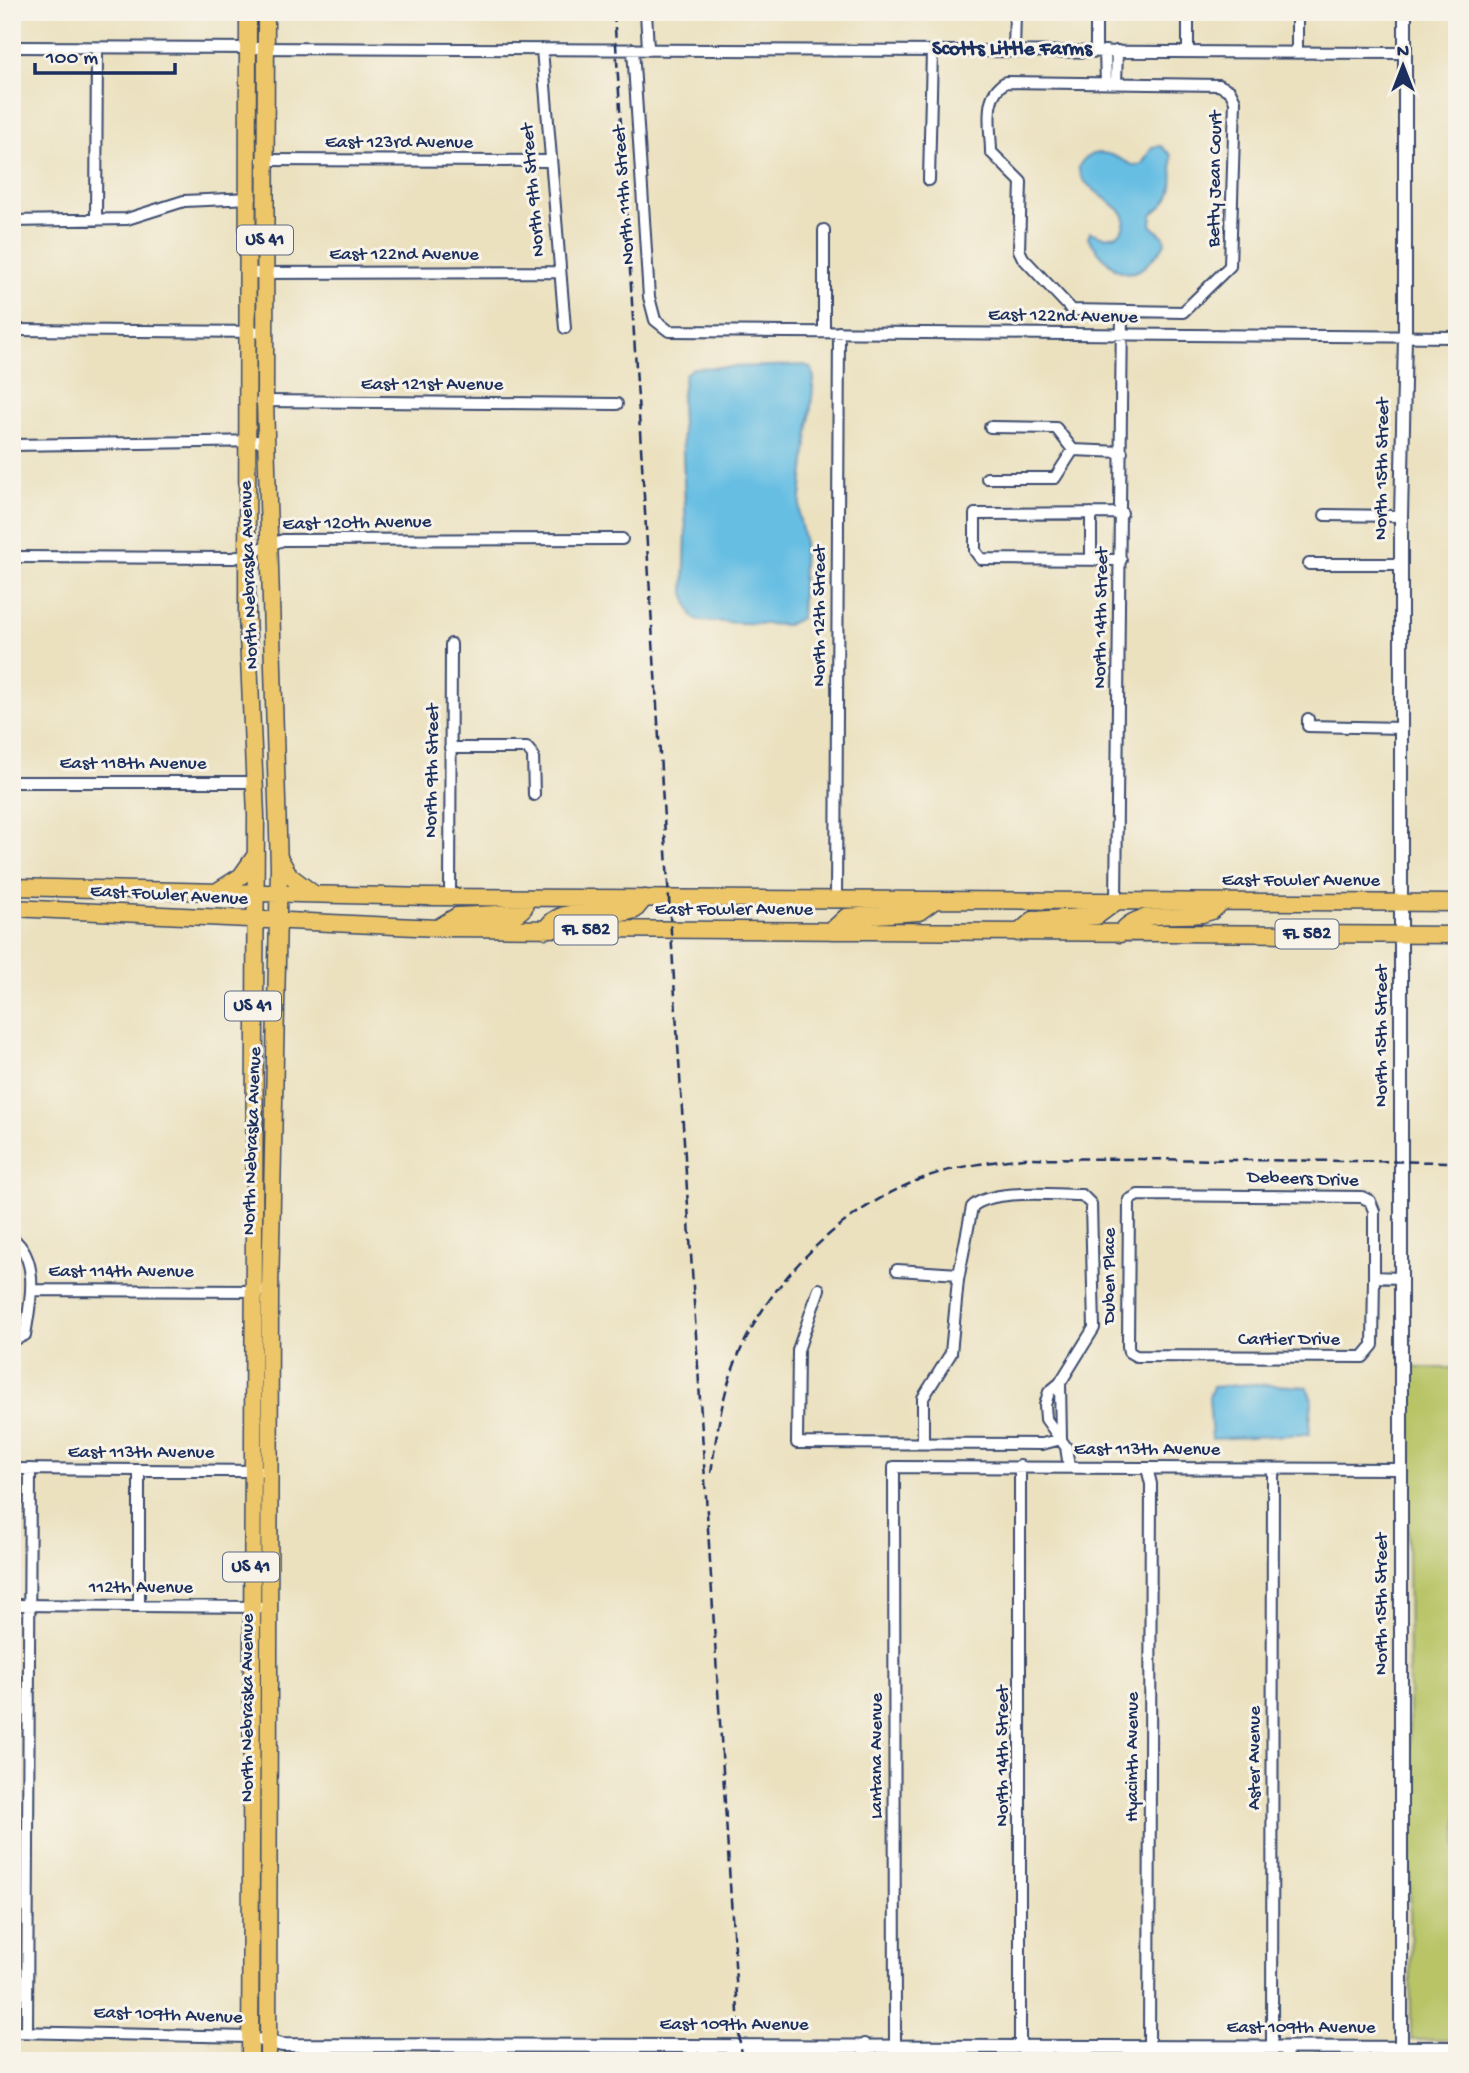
<svg xmlns="http://www.w3.org/2000/svg" width="1469" height="2073" font-family="'Gochi Hand',sans-serif">
  <style>
    .green { fill: #b8c466; stroke: #6a7a62; stroke-width: 2 }
    .water { fill: #66bee3; stroke: #4076a0; stroke-width: 2 }
    .lines { fill: none; stroke-linecap: round; stroke-linejoin: round }
    .minor-casing { stroke: #3a4a6d; stroke-width: 14 }
    .tertiary-casing { stroke: #3a4a6d; stroke-width: 16 }
    .primary-casing { stroke: #3a4a6d; stroke-width: 19 }
    .minor { stroke: #fff; stroke-width: 10 }
    .tertiary { stroke: #fff; stroke-width: 12 }
    .primary { stroke: #ecc669; stroke-width: 16 }
    .rail { stroke: #1b2f5e; stroke-width: 2.5; stroke-dasharray: 10 5; stroke-linecap: butt }
    .labels { text-anchor: middle; dominant-baseline: central; stroke-width: 6; stroke-linejoin: round; paint-order: stroke }
    .shield { fill: #f7f3e8; stroke: #5d6a87; stroke-width: 2 }
    .shield-label { font-size: 18px; font-weight: bold; fill: #1b2f5e }
    .street-label { font-size: 19px; fill: #1b2f5e; stroke: #f7f3e8 }
    .neighbourhood-label { font-size: 21px; font-weight: bold; fill: #1b2f5e; stroke: #f7f3e8 }
  </style>
  <rect width="100%" height="100%" fill="#f7f3e8"/>
  <filter id="ink" filterUnits="userSpaceOnUse"><feTurbulence type="fractalNoise" baseFrequency=".0143" numOctaves="2"/><feDisplacementMap in="SourceGraphic" scale="14" xChannelSelector="R" yChannelSelector="G"/><feConvolveMatrix kernelMatrix="1 2 1 2 8 2 1 2 1" color-interpolation-filters="sRGB"/></filter>
  <filter id="wash" filterUnits="userSpaceOnUse"><feTurbulence type="fractalNoise" baseFrequency=".00686" numOctaves="4" result="noise"/><feDisplacementMap in="SourceGraphic" scale="28" xChannelSelector="R" yChannelSelector="G"/><feGaussianBlur stdDeviation="1.57" result="paint"/><feColorMatrix in="noise" values="0 0 0 0 0 0 0 0 0 0 0 0 0 0 0 0 0 1.4 0 .05"/><feComposite in="paint" operator="in"/></filter>
  <g filter="url(#wash)">
    <rect width="100%" height="100%" fill="#ebe1bf"/>
    <path class="green" d="M1407,1368H1457V2040H1411Z"/>
    <path class="water" d="M1161,146L1171,155C1174,183 1176,198 1152,214L1151,225L1164,237L1165,243C1162,250 1156,255 1151,260C1125,290 1106,261 1088,238L1090,232L1104,237L1117,235C1123,231 1126,223 1124,216C1120,202 1054,176 1089,156C1106,147 1121,161 1136,166L1142,164L1152,147Z
      M805,365L812,369L814,379L799,516L804,539L801,618L787,625L700,621L693,617L684,593L686,532L681,401L685,374L693,368Z
      M1254,1384L1307,1387L1312,1400L1309,1434L1212,1439L1209,1397L1213,1387Z"/>
  </g>
  <g filter="url(#ink)">
    <g class="lines">
      <g class="minor-casing">
        <path id="minor" d="M646,12L648,49
          M1096,12V51
          M1188,12V52
          M1297,12V53
          M12,47L1405,53
          M542,49L565,328
          M633,49L649,297L655,320L669,331L1457,337
          M1105,51L1106,83
          M1014,52L1015,12
          M1006,82L1219,85L1230,91L1235,101L1230,266L1183,312L1072,310L1023,258L1019,250L1021,182L991,152C991,128 982,95 1006,82Z
          M1116,83L1117,51
          M262,160L549,161
          M929,180L932,51
          M96,220L97,48
          M12,221L127,219L184,201L251,198
          M824,230V332
          M249,273L558,272
          M12,330L265,332
          M261,401L617,404
          M990,427L1056,428L1073,450L1122,452
          M12,445L266,441
          M987,478H1055L1073,450
          M1325,515L1401,516
          M12,557L234,558L283,540L622,539
          M1091,559V513
          M1121,560L981,559L975,551V514L1122,513
          M1309,564H1401
          M1308,719V726L1402,728
          M450,748H527L533,755L534,795
          M12,782H254
          M450,897L451,644
          M836,900L839,332
          M1116,902L1122,311
          M12,1238C41,1260 30,1304 25,1335L12,1341
          M897,1270L959,1274
          M1374,1277L1373,1345L1363,1357L1136,1356L1129,1352L1128,1346L1129,1200L1138,1195L1362,1197L1370,1201L1374,1211V1277L1400,1278
          M819,1289L798,1350L797,1443L1042,1444L1061,1439
          M32,1290L260,1291
          M1060,1383L1061,1439
          M923,1444V1398L951,1353L958,1280L972,1207C992,1188 1055,1195 1082,1195L1091,1204L1094,1328L1060,1383L1049,1392L1045,1405L1046,1419L1066,1447L1069,1467
          M1020,1466V2045
          M1147,1468L1151,1484L1149,2047
          M12,1469L270,1471
          M139,1470V1605
          M12,1605L269,1607
          M12,2032L250,2037
          M27,2032L30,1469
          M489,2044V2061
          M865,2044V2061
          M895,2044L894,1467L1401,1469
          M692,2045L693,2061
          M1077,2046V2061
          M1272,2047L1273,1469
          M1286,2047L1287,2061"/>
      </g>
      <g class="tertiary-casing">
        <path id="tertiary" d="M261,2040L282,2045L1457,2048
          M1401,2061V516L1405,337V12"/>
      </g>
      <g class="primary-casing">
        <path id="primary" d="M248,12L247,615L256,815L250,2061
          M266,12L265,401L279,867L270,1293L268,2061
          M280,859L290,876L314,894
          M12,887L428,897L1457,903
          M219,890L241,876L255,856
          M12,908L437,928L1457,935
          M437,928L457,916L518,913L524,908V898
          M546,930C556,904 604,916 627,912L635,910L645,898
          M831,931L846,917L919,912L934,901
          M1018,933L1033,920L1097,916L1116,902
          M1120,934C1135,909 1176,917 1202,914L1212,911L1222,902"/>
      </g>
      <use href="#minor" class="minor"/>
      <use href="#tertiary" class="tertiary"/>
      <use href="#primary" class="primary"/>
      <path class="rail" d="M614,12L741,2061
        M711,1473C717,1432 722,1392 739,1354C771,1280 836,1216 909,1184C945,1167 985,1163 1023,1158L1457,1162"/>
    </g>
  </g>
  <g class="labels">
    <g class="shield">
      <rect x="237" y="225.5" width="56" height="29" rx="5"/>
      <rect x="554.5" y="915.5" width="63" height="29" rx="5"/>
      <rect x="1275.5" y="919.5" width="63" height="29" rx="5"/>
      <rect x="225" y="991.5" width="56" height="29" rx="5"/>
      <rect x="223" y="1552.5" width="56" height="29" rx="5"/>
    </g>
    <g class="shield-label">
      <text x="265" y="240">US 41</text>
      <text x="586" y="930">FL 582</text>
      <text x="1307" y="934">FL 582</text>
      <text x="253" y="1006">US 41</text>
      <text x="251" y="1567">US 41</text>
    </g>
    <g class="street-label">
      <text x="399" y="143">East 123rd Avenue</text>
      <text transform="translate(1216 179) rotate(-89)">Betty Jean Court</text>
      <text transform="translate(534 190) rotate(-95)">North 9th Street</text>
      <text transform="translate(625 195) rotate(-94)">North 11th Street</text>
      <text x="404" y="255">East 122nd Avenue</text>
      <text transform="translate(1063 317) rotate(1)">East 122nd Avenue</text>
      <text x="432" y="385">East 121st Avenue</text>
      <text transform="translate(1383 469) rotate(-89)">North 15th Street</text>
      <text transform="translate(357 524) rotate(-1)">East 120th Avenue</text>
      <text transform="translate(250 575) rotate(-92)">North Nebraska Avenue</text>
      <text transform="translate(820 616) rotate(-90)">North 12th Street</text>
      <text transform="translate(1102 618) rotate(-89)">North 14th Street</text>
      <text x="133" y="764">East 118th Avenue</text>
      <text transform="translate(433 771) rotate(-89)">North 9th Street</text>
      <text x="1301" y="881">East Fowler Avenue</text>
      <text transform="translate(169 896) rotate(3)">East Fowler Avenue</text>
      <text x="734" y="910">East Fowler Avenue</text>
      <text transform="translate(1382 1036) rotate(-90)">North 15th Street</text>
      <text transform="translate(253 1141) rotate(-88)">North Nebraska Avenue</text>
      <text transform="translate(1303 1180) rotate(2)">Debeers Drive</text>
      <text x="121" y="1272">East 114th Avenue</text>
      <text transform="translate(1110 1276) rotate(-90)">Duben Place</text>
      <text x="1289" y="1340">Cartier Drive</text>
      <text x="1147" y="1450">East 113th Avenue</text>
      <text x="141" y="1453">East 113th Avenue</text>
      <text x="141" y="1588">112th Avenue</text>
      <text transform="translate(1382 1604) rotate(-90)">North 15th Street</text>
      <text transform="translate(248 1708) rotate(-90)">North Nebraska Avenue</text>
      <text transform="translate(877 1756) rotate(-90)">Lantana Avenue</text>
      <text transform="translate(1003 1756) rotate(-90)">North 14th Street</text>
      <text transform="translate(1133 1757) rotate(-90)">Hyacinth Avenue</text>
      <text transform="translate(1255 1758) rotate(-90)">Aster Avenue</text>
      <text transform="translate(168 2016) rotate(2)">East 109th Avenue</text>
      <text x="734" y="2025">East 109th Avenue</text>
      <text x="1301" y="2028">East 109th Avenue</text>
    </g>
    <g class="neighbourhood-label">
      <text x="1012" y="50">Scotts Little Farms</text>
    </g>
  </g>
  <rect width="1469" height="2073" fill="none" stroke="#f7f3e8" stroke-width="42"/>
  <g transform="translate(1403 66)" stroke="#f7f3e8" stroke-width="5" paint-order="stroke">
  <path d="M0-5L12 26L0 18L-12 26Z" fill="#1b2f5e"/>
  <text y="-10" font-size="19" font-weight="bold" text-anchor="middle" fill="#1b2f5e">N</text>
  </g>
  <path d="M35 63v10h140v-10" fill="none" stroke="#1b2f5e" stroke-width="3.5"/>
  <text x="46" y="63" font-size="21" fill="#1b2f5e" stroke="#f7f3e8" stroke-width="5" paint-order="stroke">100 m</text>
</svg>
